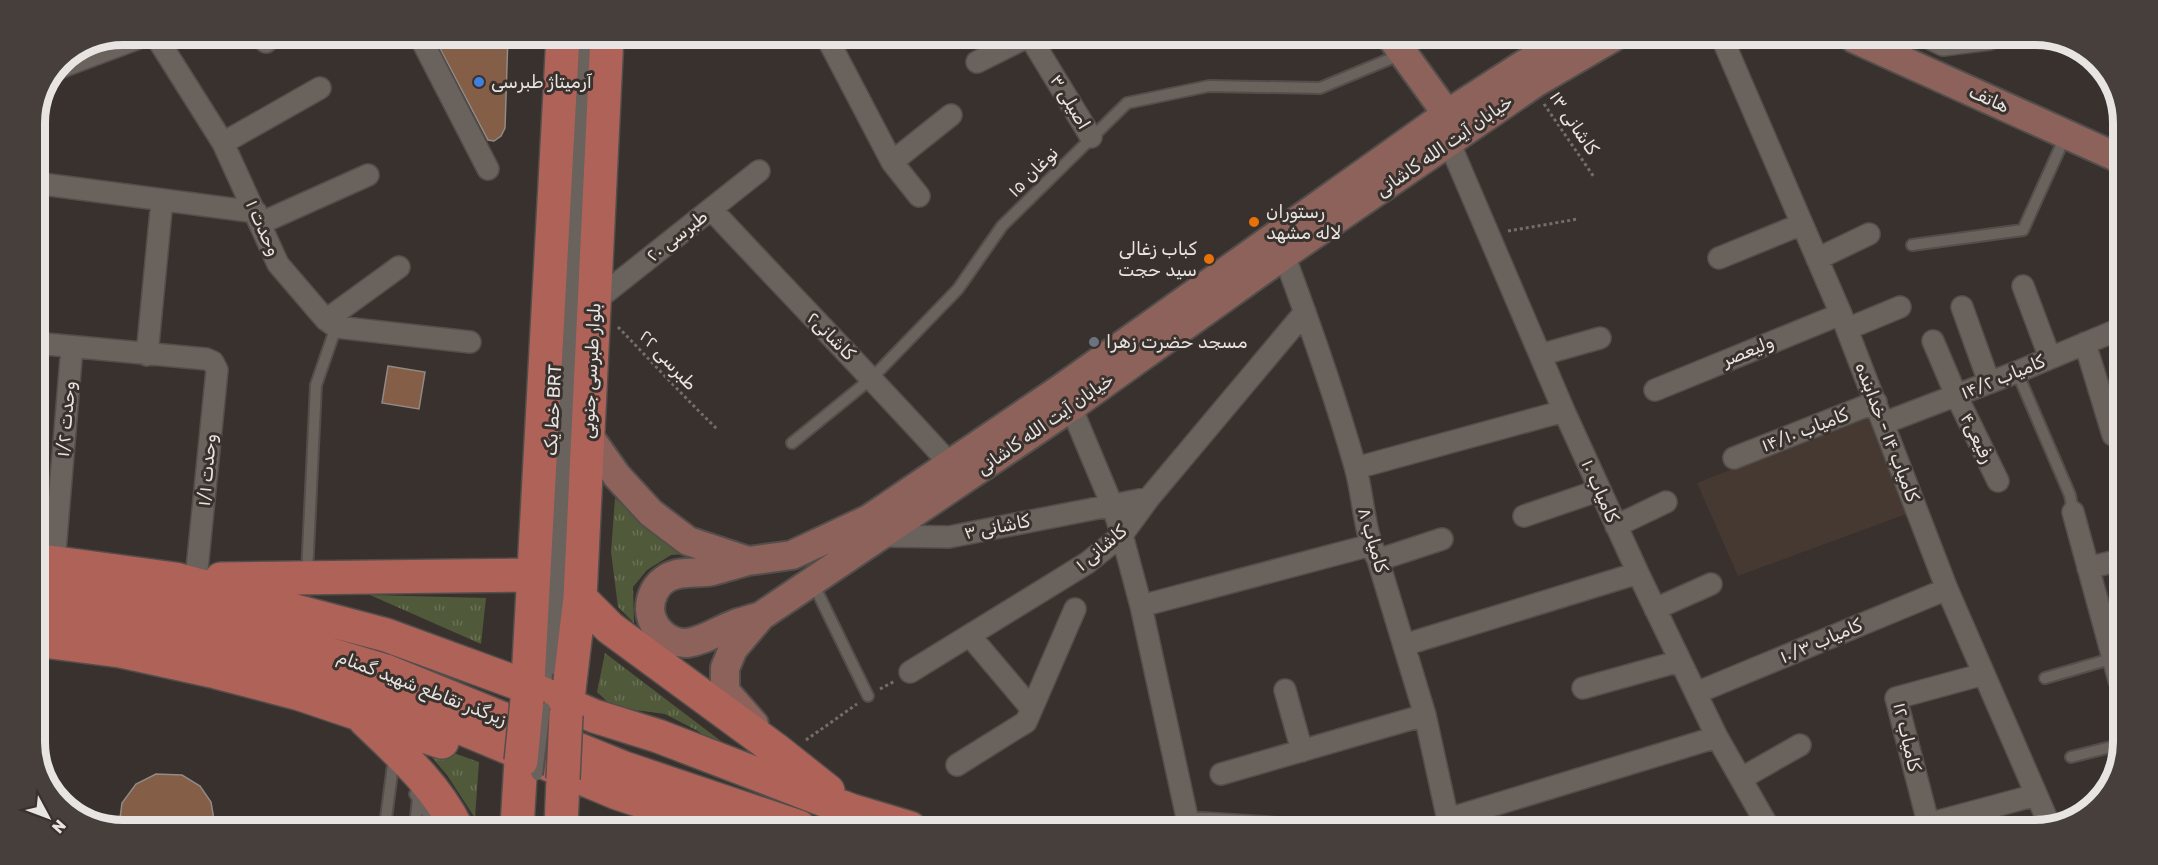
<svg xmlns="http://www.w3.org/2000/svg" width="2158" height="865" font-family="Rubik,'Noto Sans Arabic',sans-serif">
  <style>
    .built { fill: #453932 }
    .grass { fill: url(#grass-tufts) }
    .building { fill: #845e46; stroke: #928a85; stroke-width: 1.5 }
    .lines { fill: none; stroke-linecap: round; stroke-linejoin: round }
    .lane-casing { stroke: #534e4b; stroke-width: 14 }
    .street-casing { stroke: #534e4b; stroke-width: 24 }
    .secondary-casing { stroke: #534e4b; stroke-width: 32 }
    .primary-casing { stroke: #534e4b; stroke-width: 36 }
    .path { stroke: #746e6a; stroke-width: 3; stroke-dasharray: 3 3; stroke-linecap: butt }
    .lane { stroke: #69625d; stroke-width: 10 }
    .street { stroke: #69625d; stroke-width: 21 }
    .secondary { stroke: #8c625a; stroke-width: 28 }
    .primary { stroke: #af6258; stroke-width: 33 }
    .lane-bridge-casing { stroke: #534e4b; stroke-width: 14; stroke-linecap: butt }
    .primary-bridge-casing { stroke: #534e4b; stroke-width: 36; stroke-linecap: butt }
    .lane-bridge { stroke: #69625d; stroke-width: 10 }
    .primary-bridge { stroke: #af6258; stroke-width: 33 }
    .shop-dot { fill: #3f7fe0; stroke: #38312d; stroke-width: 2 }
    .food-dot { fill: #e8710a; stroke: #38312d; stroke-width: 2 }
    .worship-dot { fill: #6b7280; stroke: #38312d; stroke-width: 2 }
    .labels { text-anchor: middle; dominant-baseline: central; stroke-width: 6; stroke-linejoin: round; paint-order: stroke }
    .poi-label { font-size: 18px; fill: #e8e4e1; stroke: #38312d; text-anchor: start }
    .street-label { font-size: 18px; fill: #e8e4e1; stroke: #38312d }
    .rim { fill: none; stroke: #e8e4e1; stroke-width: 8 }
  </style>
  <defs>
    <pattern id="grass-tufts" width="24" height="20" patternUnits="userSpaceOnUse" patternTransform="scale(1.5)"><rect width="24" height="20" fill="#505a3a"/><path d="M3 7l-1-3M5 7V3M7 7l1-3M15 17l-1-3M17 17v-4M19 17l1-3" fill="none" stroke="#697256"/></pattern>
  </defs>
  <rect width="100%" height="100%" fill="#38312d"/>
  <path class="built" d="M1873,413L1912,512L1738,576L1697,483Z"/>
  <path class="grass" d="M615,498L658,538L686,554L671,555L647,570L633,587L634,623L618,607L611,552Z
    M370,595L486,598L481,644Z
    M605,653L734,751L725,753L698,731L665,714L613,707L597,692Z
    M417,740L479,762L475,818L447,775Z"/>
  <path class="building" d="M433,35H508L505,128L501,136L494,141L488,140Z
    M388,366L425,372L419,409L382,403Z
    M156,774L182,775L200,786L211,802L215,826H119L122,803L136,784Z"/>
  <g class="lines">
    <g class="lane-casing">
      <path id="lane" d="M1912,245L2023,230L2065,137
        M2017,372L2070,495L2073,512
        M792,443L872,378L958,289L1002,226L1127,103L1209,86L1320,88L1402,54
        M307,573L316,385L336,327
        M813,583L868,696
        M556,670L590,36
        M2045,678L2114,658
        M546,691L581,36
        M2071,757L2119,745
        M415,794L436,827
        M385,826L393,765
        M415,827L418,798"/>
    </g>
    <g class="street-casing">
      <path id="street" d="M155,35L223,143L278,264L326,320L336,327L470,342
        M262,35L266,42
        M419,35L488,169
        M826,36L892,162L919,196
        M1030,37L1091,137
        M1722,38L1841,314L1947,589L2050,826
        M1931,39L1943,45L1990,39
        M977,62L1027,37
        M56,69L147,35
        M1449,142L1564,411L1638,573L1717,737L1770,830
        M223,143L320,88
        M892,162L951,115
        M35,183L256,212
        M711,209C791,295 872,378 950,464
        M261,223L368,175
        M1284,255C1310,325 1335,395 1355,466C1364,497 1363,531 1378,560L1425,715L1450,829
        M1719,258L1802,224
        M1817,259L1869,234
        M2023,286L2050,358
        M595,301L759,171
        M1962,307L1989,382
        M326,320L399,267
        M1847,329L1900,307
        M1933,341L1956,395L1998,481
        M35,343L206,359L213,362L217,370L196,579
        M2085,343L2113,435
        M147,355L162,200
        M1540,355L1600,338
        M1655,390L1841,314
        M1071,407L1112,505L1122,535L1141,606L1188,822L1293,829
        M1884,423L2017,372L2122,328
        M1734,458L1876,402
        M1356,468L1564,411
        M2073,512L2119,680
        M1524,516L1600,490
        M1616,526L1666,502
        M882,536L949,537L1149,498
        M1378,560L1442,539
        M54,563L72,347
        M2088,568L2120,560
        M1141,606L1371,545
        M1655,609L1711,584
        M971,637L1031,708
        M1404,645L1638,573
        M910,672L1087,563L1122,535L1149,498L1305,312
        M1583,688L1680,661
        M1285,690L1302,751
        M1696,693L1947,589
        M957,765L1026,722L1075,609
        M1221,774L1425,715
        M1742,778L1800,745
        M1448,819L1717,737
        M1928,824L2036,795
        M1930,830L1896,698L1984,674"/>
    </g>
    <g class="secondary-casing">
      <path id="secondary" d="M1392,38L1447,114
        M1855,39L2123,160
        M588,435L617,476L651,513L688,541L748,561L792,555L869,519L1059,390L1447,114L1523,65L1569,38
        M748,561C736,564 725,568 712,571C698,574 680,570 667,578C656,584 650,597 650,609C651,628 668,644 687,643C704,641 719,630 735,624C743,621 752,619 761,616
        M754,724L725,691V668L733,649L761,616L1071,407L1284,255L1535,83L1612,38"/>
    </g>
    <g class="primary-casing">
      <path id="primary" d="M35,560L175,579L386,635L528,687L594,716L658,736L850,810L910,828
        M221,579L534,575
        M35,585L130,600L235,626L386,671L624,768L799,827
        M580,598L610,628L775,749L828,791
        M35,612L123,627L226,651L303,671L380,694L617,793L720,827
        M35,640L120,651L216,672L300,694L442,742
        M527,700L563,36
        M566,715L580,598L607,36
        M365,720C398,752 436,785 456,827
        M517,827L521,761
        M561,827L563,779"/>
    </g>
    <path class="path" d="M1544,104L1594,177
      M1508,231L1578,219
      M618,327C651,361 683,396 717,429
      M880,689L895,681
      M806,740L857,704"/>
    <use href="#lane" class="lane"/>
    <use href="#street" class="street"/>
    <use href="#secondary" class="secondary"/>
    <use href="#primary" class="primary"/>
    <g class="lane-bridge-casing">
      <path id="lane-bridge" d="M537,775L545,708"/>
    </g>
    <g class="primary-bridge-casing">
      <path id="primary-bridge" d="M521,761L527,700
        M563,779L566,715"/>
    </g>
    <use href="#lane-bridge" class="lane-bridge"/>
    <use href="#primary-bridge" class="primary-bridge"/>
  </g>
  <circle class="shop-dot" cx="479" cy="82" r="6"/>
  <g class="food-dot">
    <circle cx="1254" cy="222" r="6"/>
    <circle cx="1209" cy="259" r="6"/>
  </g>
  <circle class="worship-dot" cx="1094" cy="342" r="6"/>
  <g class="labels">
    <g class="poi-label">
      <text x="491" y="82">آرمیتاژ طبرسی</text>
      <text x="1266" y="212">رستوران<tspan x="1266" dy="21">لاله مشهد</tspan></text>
      <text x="1197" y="249" text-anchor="end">کباب زغالی<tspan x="1197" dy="21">سید حجت</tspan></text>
      <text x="1106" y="342">مسجد حضرت زهرا</text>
    </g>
    <g class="street-label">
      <text transform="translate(1989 99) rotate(24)">هاتف</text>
      <text transform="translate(1070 102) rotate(59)">اصیلی ۳</text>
      <text transform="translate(1574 123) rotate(56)">کاشانی ۱۳</text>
      <text transform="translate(1444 146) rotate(-35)">خیابان آیت الله کاشانی</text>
      <text transform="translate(1033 172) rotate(-45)">نوغان ۱۵</text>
      <text transform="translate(263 228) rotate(66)">وحدت ۱</text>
      <text transform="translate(677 236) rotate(-38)">طبرسی ۲۰</text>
      <text transform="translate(831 336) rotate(45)">کاشانی۲</text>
      <text transform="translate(1748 351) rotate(-22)">ولیعصر</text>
      <text transform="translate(668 360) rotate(47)">طبرسی ۲۲</text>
      <text transform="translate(591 371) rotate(-87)">بلوار طبرسی جنوبی</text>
      <text transform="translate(2003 377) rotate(-22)">کامیاب ۱۴/۲</text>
      <text transform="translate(553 410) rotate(-87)">خط یک BRT</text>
      <text transform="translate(66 419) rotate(-85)">وحدت ۱/۲</text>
      <text transform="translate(1045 424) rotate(-35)">خیابان آیت الله کاشانی</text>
      <text transform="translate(1805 430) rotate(-21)">کامیاب ۱۴/۱۰</text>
      <text transform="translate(1887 432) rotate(69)">کامیاب ۱۴ - خدابنده</text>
      <text transform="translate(1977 438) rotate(64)">رفیعی۴</text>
      <text transform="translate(207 470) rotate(-85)">وحدت ۱/۱</text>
      <text transform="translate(1600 491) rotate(66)">کامیاب ۱۰</text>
      <text transform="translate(997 527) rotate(-11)">کاشانی ۳</text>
      <text transform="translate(1373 540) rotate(74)">کامیاب ۸</text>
      <text transform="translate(1101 548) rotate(-40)">کاشانی ۱</text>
      <text transform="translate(1821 641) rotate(-23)">کامیاب ۱۰/۳</text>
      <text transform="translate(422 688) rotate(21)">زیرگذر تقاطع شهید گمنام</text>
      <text transform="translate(1907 737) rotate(77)">کامیاب ۱۲</text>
    </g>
  </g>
  <path d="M0 0H2158V865H0ZM123 45H2035A78 78 0 0 1 2113 123V742A78 78 0 0 1 2035 820H123A78 78 0 0 1 45 742V123A78 78 0 0 1 123 45Z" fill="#463f3b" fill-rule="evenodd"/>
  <path class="rim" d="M123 45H2035A78 78 0 0 1 2113 123V742A78 78 0 0 1 2035 820H123A78 78 0 0 1 45 742V123A78 78 0 0 1 123 45Z"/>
  <g transform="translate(48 817) rotate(131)" stroke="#38312d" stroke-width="4.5" paint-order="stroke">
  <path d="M0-4.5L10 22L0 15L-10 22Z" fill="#e8e4e1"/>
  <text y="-9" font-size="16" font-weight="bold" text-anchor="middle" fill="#e8e4e1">N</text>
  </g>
</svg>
